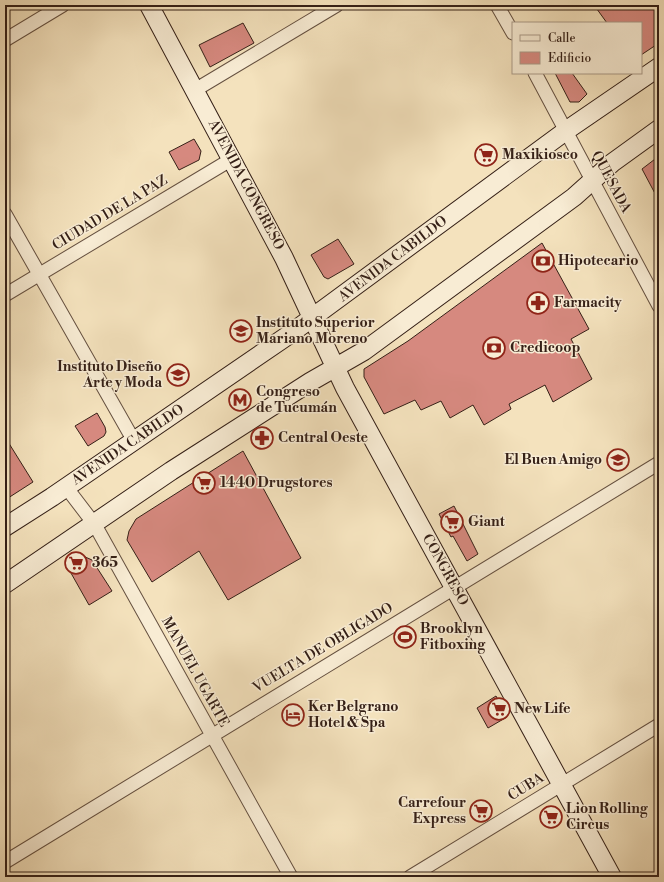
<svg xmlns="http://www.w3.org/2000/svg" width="664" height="882" font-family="'Libre Bodoni',serif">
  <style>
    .building { fill: #d6897f; stroke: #352017 }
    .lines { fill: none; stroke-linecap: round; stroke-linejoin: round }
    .street-casing { stroke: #655040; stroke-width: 15 }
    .secondary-casing { stroke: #352017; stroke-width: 20 }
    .street { stroke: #f8ecd4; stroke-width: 13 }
    .secondary { stroke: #f8ecd4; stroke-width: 18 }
    .labels { text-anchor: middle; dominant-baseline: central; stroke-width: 3; stroke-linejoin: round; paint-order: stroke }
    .poi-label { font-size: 14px; font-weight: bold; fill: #352017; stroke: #f8ecd4; text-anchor: start }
    .street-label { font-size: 14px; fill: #352017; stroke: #f8ecd4 }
  </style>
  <rect width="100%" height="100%" fill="#f4e2bd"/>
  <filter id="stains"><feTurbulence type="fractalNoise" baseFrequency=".005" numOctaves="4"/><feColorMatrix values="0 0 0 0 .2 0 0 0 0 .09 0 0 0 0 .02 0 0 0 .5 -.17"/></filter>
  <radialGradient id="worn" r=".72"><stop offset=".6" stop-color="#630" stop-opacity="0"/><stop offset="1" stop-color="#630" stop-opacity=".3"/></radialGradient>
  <path class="building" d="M594,5H659V43L641,55V23H607Z
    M243,23L254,43L210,67L199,45Z
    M555,73H572L587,94L579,102H570Z
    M194,139L201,151L199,160L179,170L169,152Z
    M659,156V201L642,169Z
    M338,239L354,264L328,279L324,277L311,255Z
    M542,243L589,329L571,339L592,379L553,402L545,385L509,404L511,409L484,425L473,405L450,418L441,401L421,410L415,400L384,414L364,377V369L408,341Z
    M97,413L105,427L106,432L104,436L88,446L75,426Z
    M5,437L33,482L5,500Z
    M243,451L301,558L228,600L199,551L152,582L127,540L129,531L136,519Z
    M454,506L478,554L467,561L453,536L451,537L439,514Z
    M83,556L92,560L112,591L89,605L67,566Z
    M496,696L507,717L488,728L477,708Z"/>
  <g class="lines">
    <g class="street-casing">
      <path id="street" d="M497,5L513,33
        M5,40L63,5
        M535,73L659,306
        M195,90L337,5
        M5,214L134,441
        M5,295L232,159
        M66,487L95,525L291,877
        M5,862L659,463
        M410,877L659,725"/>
    </g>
    <g class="secondary-casing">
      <path id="secondary" d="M149,5L284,258L345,388L612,877
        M5,527L52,497L290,334L567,130L659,67
        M5,584L171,471L310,382L364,351L574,197L612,163L659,129"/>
    </g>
    <use href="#street" class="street"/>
    <use href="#secondary" class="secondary"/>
  </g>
  <defs>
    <g id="supermarket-ring" transform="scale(1.15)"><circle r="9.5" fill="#f8ecd4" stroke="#8f2418" stroke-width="1.5"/><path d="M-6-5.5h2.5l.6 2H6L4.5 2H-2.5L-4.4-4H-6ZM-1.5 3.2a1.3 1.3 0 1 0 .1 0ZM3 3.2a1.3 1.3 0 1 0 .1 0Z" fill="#8f2418"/></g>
    <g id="bank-ring" transform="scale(1.15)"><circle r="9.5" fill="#f8ecd4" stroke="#8f2418" stroke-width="1.5"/><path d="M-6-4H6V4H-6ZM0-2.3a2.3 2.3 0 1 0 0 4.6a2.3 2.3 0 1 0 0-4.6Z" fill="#8f2418"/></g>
    <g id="pharmacy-ring" transform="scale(1.15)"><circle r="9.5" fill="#f8ecd4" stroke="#8f2418" stroke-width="1.5"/><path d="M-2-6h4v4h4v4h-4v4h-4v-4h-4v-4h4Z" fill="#8f2418"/></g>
    <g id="university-ring" transform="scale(1.15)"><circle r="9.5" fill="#f8ecd4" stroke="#8f2418" stroke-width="1.5"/><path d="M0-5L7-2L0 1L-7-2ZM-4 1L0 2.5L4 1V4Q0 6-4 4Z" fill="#8f2418"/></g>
    <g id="metro-ring" transform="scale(1.15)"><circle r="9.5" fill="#f8ecd4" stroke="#8f2418" stroke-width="1.5"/><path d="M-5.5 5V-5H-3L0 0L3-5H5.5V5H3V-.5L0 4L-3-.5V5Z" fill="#8f2418"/></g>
    <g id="school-ring" transform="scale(1.15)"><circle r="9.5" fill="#f8ecd4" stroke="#8f2418" stroke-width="1.5"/><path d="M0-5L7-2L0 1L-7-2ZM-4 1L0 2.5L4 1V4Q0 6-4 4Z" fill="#8f2418"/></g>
    <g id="stadium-ring" transform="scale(1.15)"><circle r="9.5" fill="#f8ecd4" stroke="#8f2418" stroke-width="1.5"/><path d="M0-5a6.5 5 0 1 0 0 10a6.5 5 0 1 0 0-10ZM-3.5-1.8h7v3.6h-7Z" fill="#8f2418"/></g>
    <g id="hotel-ring" transform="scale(1.15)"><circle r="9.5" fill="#f8ecd4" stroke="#8f2418" stroke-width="1.5"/><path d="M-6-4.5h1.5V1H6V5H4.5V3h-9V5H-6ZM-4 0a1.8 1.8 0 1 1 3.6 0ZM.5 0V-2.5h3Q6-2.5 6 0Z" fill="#8f2418"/></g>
  </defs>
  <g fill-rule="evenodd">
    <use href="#supermarket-ring" x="486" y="155"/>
    <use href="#bank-ring" x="543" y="261"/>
    <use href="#pharmacy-ring" x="538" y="303"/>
    <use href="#university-ring" x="241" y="331"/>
    <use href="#bank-ring" x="494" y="348"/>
    <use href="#university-ring" x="178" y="375"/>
    <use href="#metro-ring" x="240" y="400"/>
    <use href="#pharmacy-ring" x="262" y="438"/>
    <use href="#school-ring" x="618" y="460"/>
    <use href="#supermarket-ring" x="204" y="483"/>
    <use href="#supermarket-ring" x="452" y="522"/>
    <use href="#supermarket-ring" x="76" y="563"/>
    <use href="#stadium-ring" x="405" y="637"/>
    <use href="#supermarket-ring" x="499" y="709"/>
    <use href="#hotel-ring" x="293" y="715"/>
    <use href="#supermarket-ring" x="481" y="811"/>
    <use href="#supermarket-ring" x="551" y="817"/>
  </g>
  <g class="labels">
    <g class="poi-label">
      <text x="502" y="155">Maxikiosco</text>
      <text x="558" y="261">Hipotecario</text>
      <text x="554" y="303">Farmacity</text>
      <text x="256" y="323">Instituto Superior<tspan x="256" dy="16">Mariano Moreno</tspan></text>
      <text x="510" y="348">Credicoop</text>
      <text x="162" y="367" text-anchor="end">Instituto Diseño<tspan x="162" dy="16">Arte y Moda</tspan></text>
      <text x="256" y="392">Congreso<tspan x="256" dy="16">de Tucumán</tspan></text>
      <text x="278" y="438">Central Oeste</text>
      <text x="602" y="460" text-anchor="end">El Buen Amigo</text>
      <text x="220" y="483">1440 Drugstores</text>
      <text x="468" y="522">Giant</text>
      <text x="92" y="563">365</text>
      <text x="420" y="629">Brooklyn<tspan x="420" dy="16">Fitboxing</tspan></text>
      <text x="308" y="707">Ker Belgrano<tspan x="308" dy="16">Hotel &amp; Spa</tspan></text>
      <text x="514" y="709">New Life</text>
      <text x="466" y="803" text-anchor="end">Carrefour<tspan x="466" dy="16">Express</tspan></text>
      <text x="566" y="809">Lion Rolling<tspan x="566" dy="16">Circus</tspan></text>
    </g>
    <g class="street-label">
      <text transform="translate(611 182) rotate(62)">QUESADA</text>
      <text transform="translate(246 185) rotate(62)">AVENIDA CONGRESO</text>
      <text transform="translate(110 213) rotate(-31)">CIUDAD DE LA PAZ</text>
      <text transform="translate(393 259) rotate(-37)">AVENIDA CABILDO</text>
      <text transform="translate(128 445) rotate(-34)">AVENIDA CABILDO</text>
      <text transform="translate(445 570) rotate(61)">CONGRESO</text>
      <text transform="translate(323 648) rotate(-31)">VUELTA DE OBLIGADO</text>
      <text transform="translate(195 672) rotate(61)">MANUEL UGARTE</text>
      <text transform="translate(526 787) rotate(-32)">CUBA</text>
    </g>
  </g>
  <rect width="664" height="882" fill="none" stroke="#f4e2bd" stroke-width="20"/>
  <rect x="6" y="6" width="652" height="870" fill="none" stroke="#352017" stroke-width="2"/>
  <rect x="10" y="10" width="644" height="862" fill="none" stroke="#352017"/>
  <rect x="512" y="22" width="130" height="52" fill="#f8ecd4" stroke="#aa9a88"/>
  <rect x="520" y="35" width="20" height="6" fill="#f8ecd4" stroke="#aa9a88"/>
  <text x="548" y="42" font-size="12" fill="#352017">Calle</text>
  <rect x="520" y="52" width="20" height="12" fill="#d6897f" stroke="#aa9a88"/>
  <text x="548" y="62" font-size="12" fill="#352017">Edificio</text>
  <rect width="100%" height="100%" filter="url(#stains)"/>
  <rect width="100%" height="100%" fill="url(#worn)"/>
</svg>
